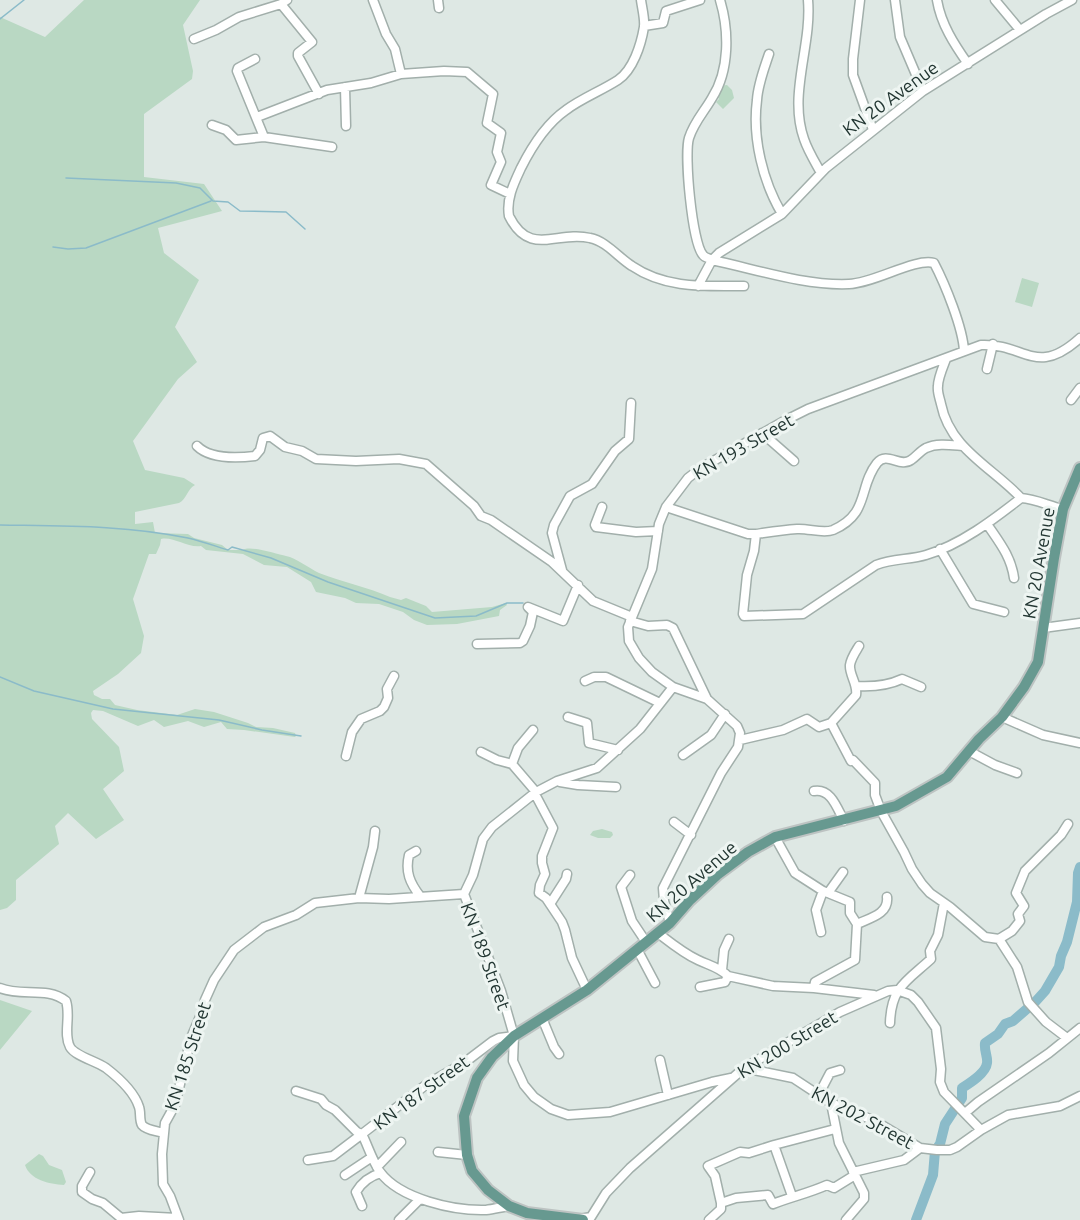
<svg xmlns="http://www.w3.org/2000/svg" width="1080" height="1220" font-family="Ubuntu,sans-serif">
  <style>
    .green { fill: #b9d8c3 }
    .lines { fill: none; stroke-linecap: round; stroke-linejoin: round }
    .stream { stroke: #8bbbc9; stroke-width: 1.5 }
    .river { stroke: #8bbbc9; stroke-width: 10 }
    .minor-casing { stroke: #a2afab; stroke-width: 11 }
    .major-casing { stroke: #bdc3c2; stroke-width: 14 }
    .minor { stroke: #fff; stroke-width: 8 }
    .major { stroke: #679990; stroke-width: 10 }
    .labels { text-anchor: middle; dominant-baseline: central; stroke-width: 6; stroke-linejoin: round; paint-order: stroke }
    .street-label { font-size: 18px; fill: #223632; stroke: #eef5f2 }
  </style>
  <rect width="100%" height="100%" fill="#dee8e4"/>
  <path class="green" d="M84,0H200L183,25L193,71L192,79L144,114V177L204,184L222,211L158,228L164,253L199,280L175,327L197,362L178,379L133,441L145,470L184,478L195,485C187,489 187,499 179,503L135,512V524L153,522L155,533L188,534L194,538L222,545L228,550H243C250,545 277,554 286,556C296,558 309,568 319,573C343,582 367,587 390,597L401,600L406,598L426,606L432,612L492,607L506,603L507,605L500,610L499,616L457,624L427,625L414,620L403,612L379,604L356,603L345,598L316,592L311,582L287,567L264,565L243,554L206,550L201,546C187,548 173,536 161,539L160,545L156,554H149L133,599L144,636L141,653L118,674L93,691L94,695L102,699H110L115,705L137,710L177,715L195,709L214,712L248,723L256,727L273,728L295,733L296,736L295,737L244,730L227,729L221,722L204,727L188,721L164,727L154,720L138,726L103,711L93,710L91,713L92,719L119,747L124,771L103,789L124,820L96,839L68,813L55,826L59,844L16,880V900L7,908L0,910V17L45,37Z
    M727,85L732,90L734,98L723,109L716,102L719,99L716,94L719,86Z
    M1022,278L1039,283L1032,307L1015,302Z
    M602,829L612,832L613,835L610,838H598L590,835L593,831Z
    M0,1000L32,1011L0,1050Z
    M39,1154L43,1156L49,1165L62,1170L66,1182L64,1185C49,1184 30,1180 25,1165Z"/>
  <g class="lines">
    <path class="stream" d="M0,19L24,0
      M66,178L176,183L200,188L213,201L228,202L240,211L286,212L305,229
      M53,247L68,249L86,248L211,201
      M0,525C63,526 126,525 188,538C201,541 215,546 228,550L232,547L271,558L328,582L435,618L476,616L507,603H523
      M0,677L34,691L113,709L219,720L262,730L301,736"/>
    <path class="river" d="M916,1220L933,1175L935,1151L940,1144L945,1124L962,1098V1088C970,1083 986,1073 987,1063C988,1057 984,1051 985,1043L998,1034L1005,1024L1013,1021L1036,1001L1045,991L1059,967L1061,956L1067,942L1077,902L1078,873L1080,867"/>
    <g class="minor-casing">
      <path id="minor" d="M287,0L281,4L312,42L298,53V56L319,94
        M373,0L386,34L395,49L401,74
        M438,0L439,8
        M641,0C642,8 645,19 644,27C641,45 633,70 618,80C601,91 582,98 566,110C546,124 532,146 521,168C514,183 506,199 509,216C530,258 557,230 590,238C606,241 619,258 632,266C666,289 705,286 744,286
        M720,0C729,30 730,70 712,98C704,112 694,122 689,138C684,154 692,243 703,255C705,258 709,258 712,260C755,269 805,286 849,284C875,283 914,258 934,263C945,284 963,328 964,351
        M808,0C812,46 788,94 804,139C808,151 815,162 821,173
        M860,0L853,59V75L873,130
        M895,0L900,37L923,91
        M937,0C941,24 954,44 968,64
        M995,0L1020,30
        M644,26L663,23L666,11L700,0
        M194,39L216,30L239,17L281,4
        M769,54C764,69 758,84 757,100C752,138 763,182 782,214
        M255,59L238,68L237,71L264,137L332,147
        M345,87L346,126
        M257,117L327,90L371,83L401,74L444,71L467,72L493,94L487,123L501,133L497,152L501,162L491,185L510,194
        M212,125L226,130L236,140L264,137
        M698,286L712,260L719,253L782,214L826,168L923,91L1046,14L1072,0
        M946,359C943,367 938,378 938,386C937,392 940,399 941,404C950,449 992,467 1021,498C1036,499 1049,506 1063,509
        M987,369L993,344
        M1071,400L1080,388
        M762,433L794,461
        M197,446C210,459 238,458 255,456L260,450L263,438L270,436L285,447L302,451L316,459L356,461L399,459L426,464L474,506L481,516L491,520L552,562L593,601L632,617
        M602,507L595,525L596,527L636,532L658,531
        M666,507L748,534H756L754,551L747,575L743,614L744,616L803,614L876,565C893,558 910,560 926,555C960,545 993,520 1021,498
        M987,524C999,542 1011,556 1014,578
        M756,534C770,532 783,530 797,529C808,528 823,534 833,530C870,514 858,487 877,463C887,451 900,468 911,460C916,457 920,451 926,448C937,443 950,445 962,446
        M940,549L973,604L1004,612
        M562,570L552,533L554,525L570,496L592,484L615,451L629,439L631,403
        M630,621L648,626L667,625L673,628L707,699
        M1043,628L1080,623
        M477,644L520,643L523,641L530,626L533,612L528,607L563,621L578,585
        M585,681L594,677H606L660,703
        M856,686C872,687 887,686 902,679L921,687
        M673,687L640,729L597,768L557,781L536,792L492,827L483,839L473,875L464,894L501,991L514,1036L513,1061L524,1085L534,1097L551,1109L568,1115L610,1112L712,1082L731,1078
        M568,717L587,723L589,743L618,750
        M1002,717L1043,735L1080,743
        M831,723L851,761L853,760L875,783V795L881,811L904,852L912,869L922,884L930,893L950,907L985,937L999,939L1017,967L1028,1002L1046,1022L1067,1038
        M740,740L783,730L807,719L819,727L831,723L856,695C858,684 849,675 850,665C851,658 856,651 859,646
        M969,751L995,765L1017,773
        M481,752L497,760L512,764L536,792
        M683,755L711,735L725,714
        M346,756L352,732L361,719L380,711L384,707L388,698L387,689L394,676
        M512,764L518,748L533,730
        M560,782L578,785L616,787
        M814,791C831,788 837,808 844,821
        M535,794L553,828L542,856V863L545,874L540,885L539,893L546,898L562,922L565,930L572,958L587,990
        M674,822L691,835
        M775,837L795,873L823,891L850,902V913L857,924L855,960L815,982L814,988
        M416,851L409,855C405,872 410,883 420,896
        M630,875L621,887L632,921L646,942
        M828,893L843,872
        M359,898L373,847L375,831
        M550,904L566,879L567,874
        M670,923L664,901L663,888L721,773L738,747L740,733L737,726L707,699L673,687L652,672L639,658L629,641L628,627L652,569L659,524L666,507L688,478L701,468L784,421L808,409L981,345C1025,343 1036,378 1080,338
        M857,924C870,918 889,914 887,897
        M821,932L816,910L823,891
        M658,933C671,943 683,953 698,960C708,965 719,967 728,976L773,986L814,988L874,995
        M999,939L1012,931L1020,921L1018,914L1024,906L1016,893L1025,871L1061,835L1068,824
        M637,949L655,983
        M722,970L724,950L729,939
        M700,987L725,982L728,976
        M0,988C21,997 47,986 66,1001C71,1016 63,1034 70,1047C75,1056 96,1061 106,1068C119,1078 134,1091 139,1107C141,1112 139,1120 142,1125C146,1130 157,1131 163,1133
        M542,1018L554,1047L559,1054
        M890,1023C891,987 907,981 931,959L930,951L938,935L944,903
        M660,1060L668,1095
        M744,1068L793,1078L831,1103L875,1121L920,1148L937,1150H950L957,1147L981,1130L1008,1115L1060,1106L1080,1096
        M296,1091L321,1099L326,1105L335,1110L357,1132L362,1134L333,1156L308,1160
        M819,1094L830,1073L840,1070
        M831,1103L839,1143L864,1193V1199L846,1220
        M965,1113L978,1102L1049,1053L1080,1028
        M438,1152L467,1155
        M377,1167L401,1142
        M90,1172L82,1186V1192L92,1199L103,1203L121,1218L139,1216L177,1218
        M853,1172L904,1160L920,1148
        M345,1175L372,1157
        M792,1196L774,1145L835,1129
        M721,1203L715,1176L708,1166L740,1152L749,1153L774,1145
        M362,1206L356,1192C362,1182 370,1176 381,1173
        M509,1206C502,1207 494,1209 486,1210C454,1211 400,1199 380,1172C372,1160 368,1146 362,1134L427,1084L464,1063L493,1041L499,1038L514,1036
        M580,1219L591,1217L606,1193L630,1168L744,1068L840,1012L888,991L897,990L911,995L918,1002L936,1028L941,1069L940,1082L944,1092L981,1130
        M179,1220L170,1196L163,1184L162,1154L165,1123L175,1105L191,1038L202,1012L205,1000L214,980L234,950L264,927L296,915L315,903L359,898L389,899L464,894
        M399,1220L420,1199
        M709,1220L721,1209V1203L736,1198L768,1195L773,1204C791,1197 809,1193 827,1185L834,1188L855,1175"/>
    </g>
    <g class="major-casing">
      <path id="major" d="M583,1220L527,1213L509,1206L488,1190L472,1171L467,1155L464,1116L477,1078L492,1057L514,1036L587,990L670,923L690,900L717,875L748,852L775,837L896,806L947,777L979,739L1002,717L1024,687L1038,662L1054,558L1063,509L1080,468"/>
    </g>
    <use href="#minor" class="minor"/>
    <use href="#major" class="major"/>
  </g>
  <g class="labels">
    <g class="street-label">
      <text transform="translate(890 98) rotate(-36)">KN 20 Avenue</text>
      <text transform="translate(743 446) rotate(-30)">KN 193 Street</text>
      <text transform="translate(1038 563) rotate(-80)">KN 20 Avenue</text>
      <text transform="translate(691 881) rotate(-41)">KN 20 Avenue</text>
      <text transform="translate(486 956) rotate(70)">KN 189 Street</text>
      <text transform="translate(787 1044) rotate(-31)">KN 200 Street</text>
      <text transform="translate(187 1056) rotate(-72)">KN 185 Street</text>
      <text transform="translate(421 1092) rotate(-36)">KN 187 Street</text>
      <text transform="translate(863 1117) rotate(28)">KN 202 Street</text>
    </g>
  </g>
</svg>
